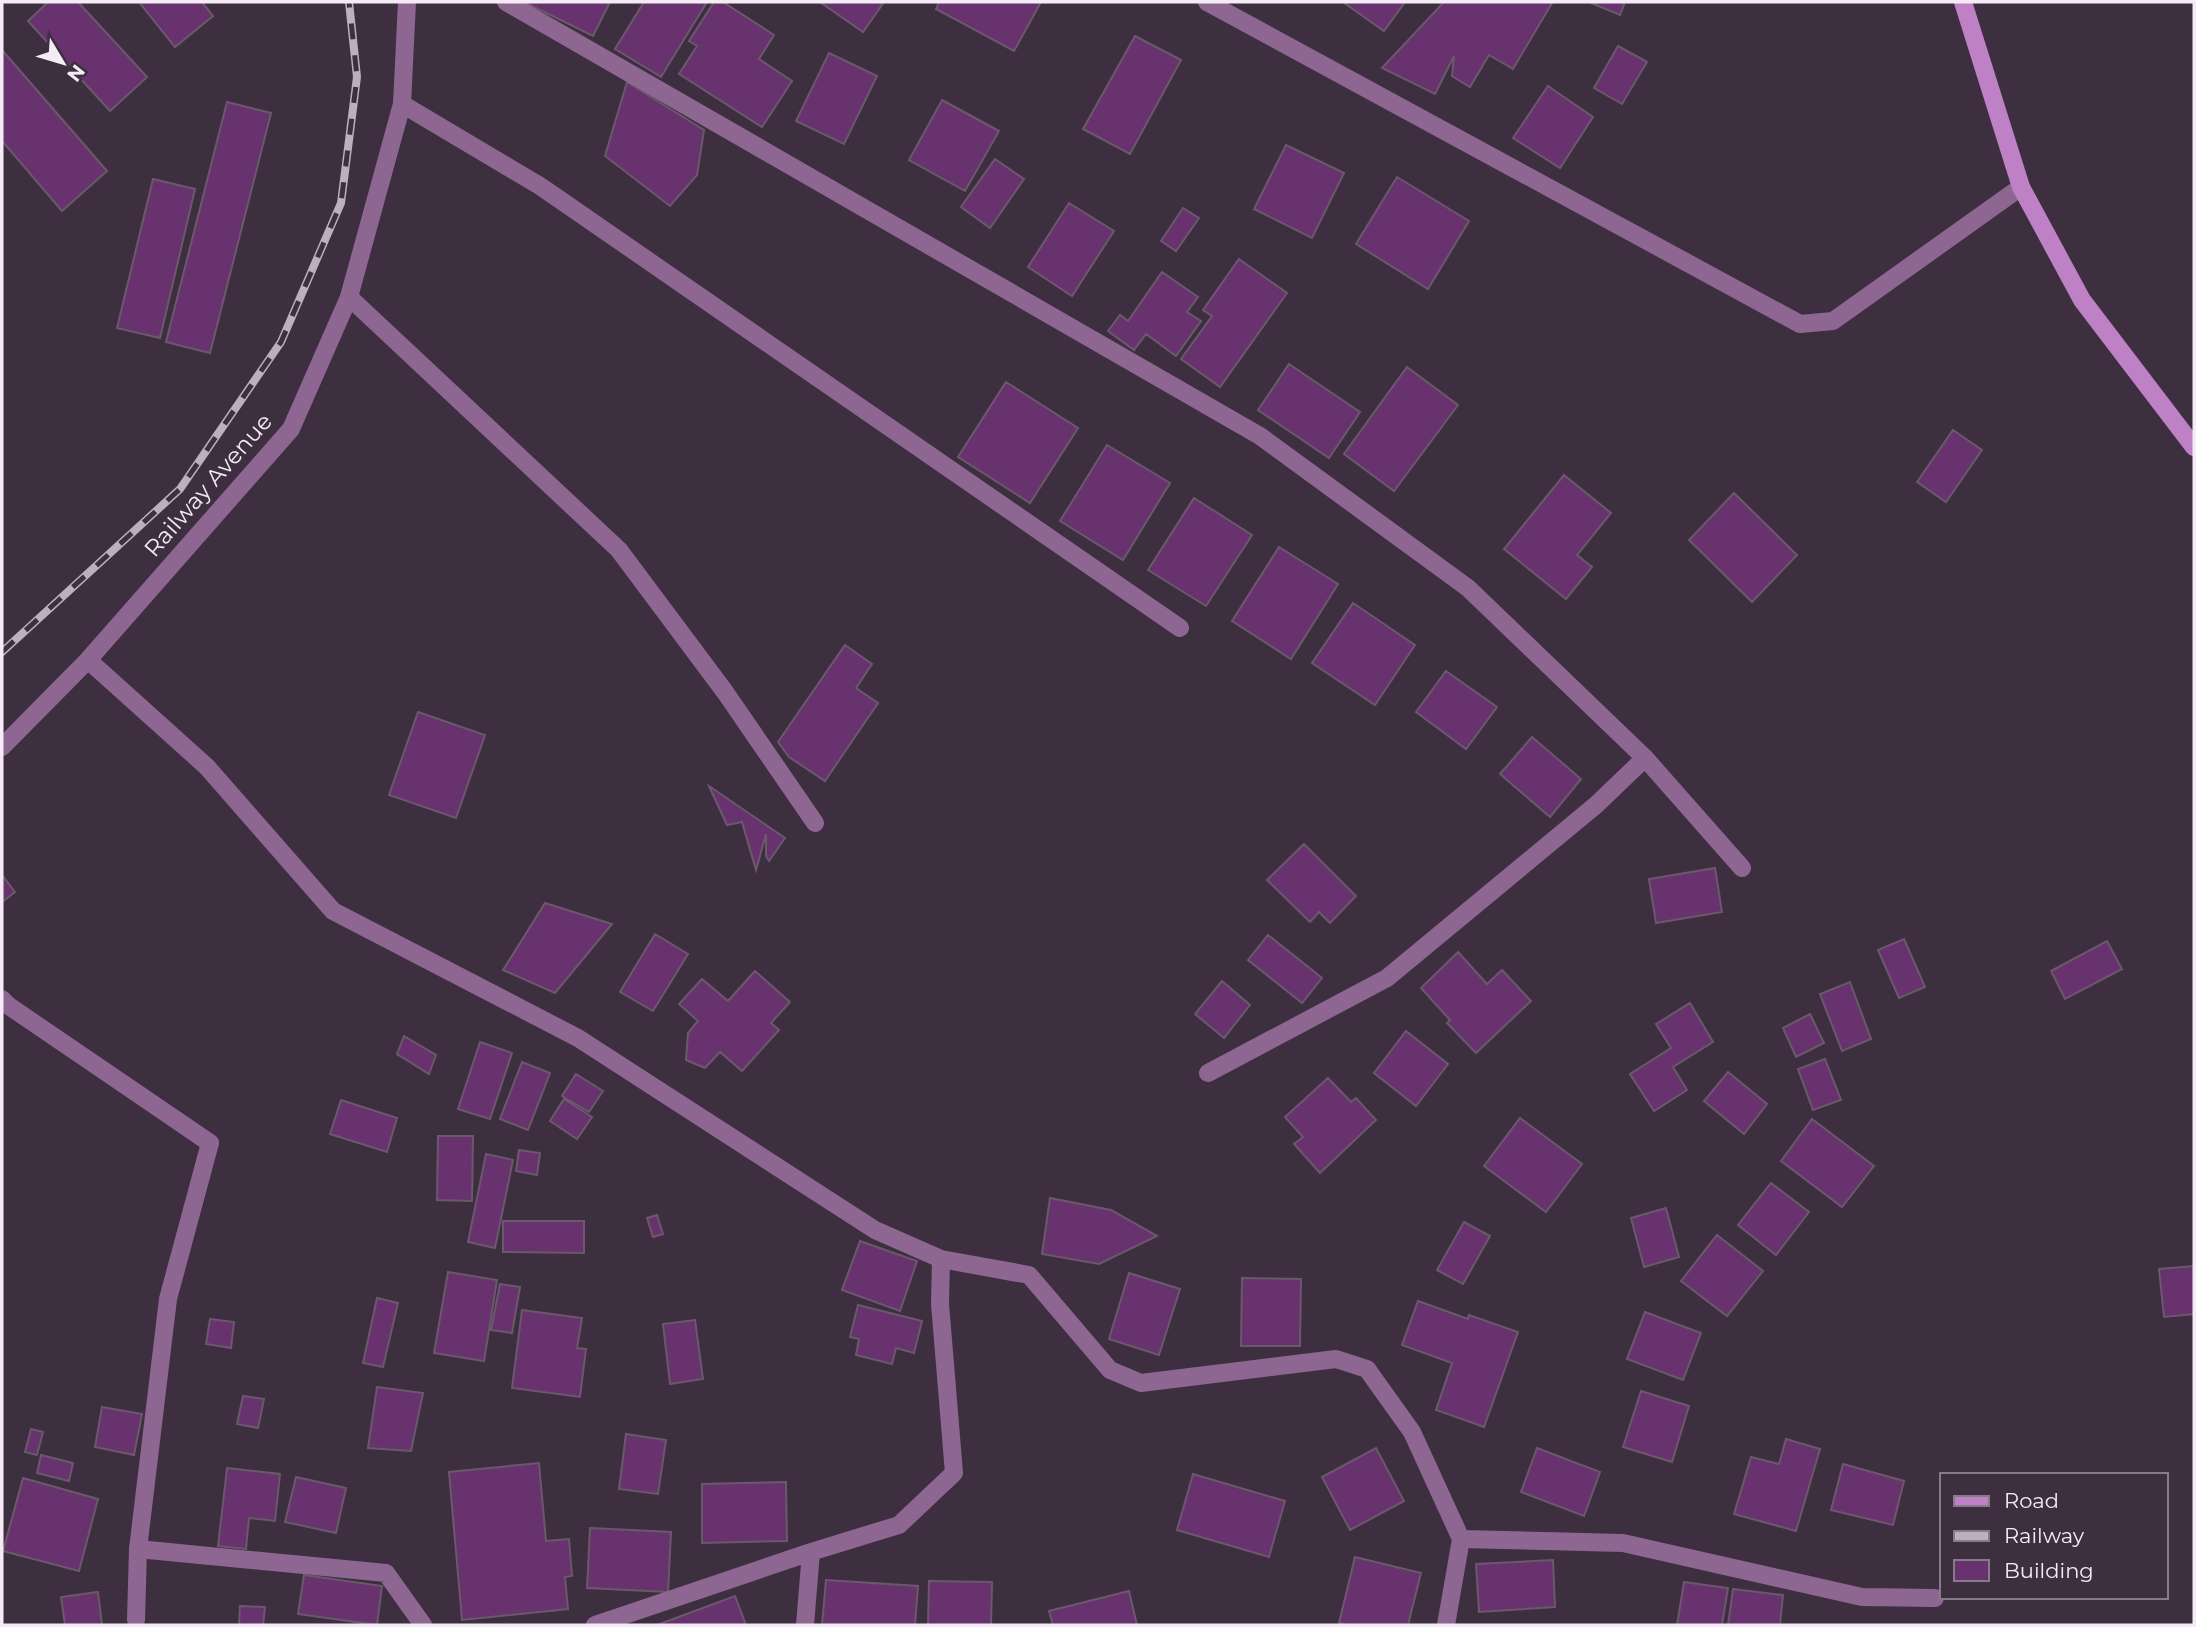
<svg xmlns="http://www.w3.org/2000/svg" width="2196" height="1627" font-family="Montserrat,sans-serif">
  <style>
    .building { fill: #68326f; stroke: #69596b; stroke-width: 2 }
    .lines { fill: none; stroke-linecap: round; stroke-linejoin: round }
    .lane { stroke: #8d6792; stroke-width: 18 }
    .street { stroke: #8d6792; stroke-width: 18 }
    .secondary { stroke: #be81c6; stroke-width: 18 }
    .rail-casing { stroke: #bcb0bd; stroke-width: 8 }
    .rail { stroke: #3e2f40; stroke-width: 5; stroke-dasharray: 16; stroke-linecap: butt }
    .labels { text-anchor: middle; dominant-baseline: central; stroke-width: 6; stroke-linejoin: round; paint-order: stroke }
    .street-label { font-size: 23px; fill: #f5ebf6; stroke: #3e2f40 }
  </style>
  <rect width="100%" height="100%" fill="#3e2f40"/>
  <path class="building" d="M48,2H78L147,77L110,111L28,21Z
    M139,2H202L213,16L175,47Z
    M524,2H610L593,36Z
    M644,2H707L661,77L615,49Z
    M714,2H723L774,35L759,59L792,81L762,127L679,74L697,46L689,41Z
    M820,2H884L863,32Z
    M939,2H1041L1014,51L936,9Z
    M1343,2H1405L1384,31Z
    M1444,2H1545L1552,3L1513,69L1489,55L1470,87L1452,76L1454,56L1435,94L1382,68Z
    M1592,2H1625L1620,15L1591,3Z
    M1135,36L1181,60L1130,154L1083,129Z
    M1618,46L1647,62L1622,104L1594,88Z
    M2,50L107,171L62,211L2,141Z
    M829,53L877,76L844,144L796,121Z
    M627,82L704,130L697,175L670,206L605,156Z
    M1548,86L1593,117L1560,168L1513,138Z
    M942,100L999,131L965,191L909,160Z
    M227,102L271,113L210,353L166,342Z
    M1286,145L1344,173L1312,238L1254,209Z
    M995,159L1024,179L990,228L961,207Z
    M1397,177L1469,221L1428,289L1356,244Z
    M153,179L195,189L160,338L117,328Z
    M1069,203L1114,231L1072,296L1028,267Z
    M1183,208L1199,218L1176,251L1161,241Z
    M1239,259L1287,293L1220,387L1181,359L1212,316L1203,310Z
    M1162,272L1198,297L1187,312L1201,321L1176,356L1146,334L1134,350L1108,331L1120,315L1128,321Z
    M1289,364L1360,412L1329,458L1258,410Z
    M1407,367L1458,405L1394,491L1344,454Z
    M1006,382L1078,428L1030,503L958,457Z
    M1953,430L1982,450L1946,502L1917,482Z
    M1107,445L1170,483L1123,560L1060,521Z
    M1564,475L1611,513L1577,555L1592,567L1566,599L1504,549Z
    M1734,493L1797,555L1752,602L1689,540Z
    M1194,498L1252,535L1206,606L1148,570Z
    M1279,547L1338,584L1291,659L1232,621Z
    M1353,603L1415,645L1375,705L1312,663Z
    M845,645L872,664L856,688L878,703L825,781L789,757L778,742Z
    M1446,671L1497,707L1466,749L1416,712Z
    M418,712L485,735L456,818L389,795Z
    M1532,737L1581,779L1550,817L1500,774Z
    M709,786L785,838L769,861L766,856V834L756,870L742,822L727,825Z
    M1304,844L1356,896L1330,923L1319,912L1310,922L1267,880Z
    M1715,868L1722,912L1656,923L1649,879Z
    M2,875L15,892L2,902Z
    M545,903L612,924L555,993L503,970Z
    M655,934L688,954L653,1011L620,992Z
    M1268,935L1322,978L1302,1003L1248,960Z
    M1904,939L1925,987L1899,998L1878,950Z
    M2107,941L2122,969L2065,999L2051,971Z
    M1458,952L1487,984L1502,970L1531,1001L1476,1053L1447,1023L1450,1020L1421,988Z
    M755,971L790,1002L771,1023L779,1030L742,1071L720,1052L705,1068L686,1060L688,1033L698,1021L679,1004L702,979L728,1001Z
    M1222,981L1250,1005L1224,1038L1195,1014Z
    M1850,982L1871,1039L1842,1051L1820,994Z
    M1690,1003L1713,1042L1673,1067L1687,1090L1654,1111L1630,1074L1671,1048L1656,1024Z
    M1810,1014L1824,1043L1796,1057L1783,1028Z
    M1406,1031L1448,1064L1416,1106L1374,1073Z
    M404,1036L436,1055L429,1074L397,1054Z
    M480,1042L512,1053L490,1119L458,1109Z
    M1825,1059L1841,1100L1813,1110L1798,1069Z
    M522,1062L550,1073L528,1130L500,1119Z
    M1728,1072L1767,1104L1744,1134L1704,1101Z
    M576,1074L603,1091L589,1112L562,1096Z
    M1328,1078L1351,1102L1356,1098L1376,1120L1320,1173L1294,1144L1303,1137L1285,1117Z
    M564,1099L592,1117L577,1139L550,1121Z
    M341,1100L397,1118L387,1152L330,1134Z
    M1520,1118L1582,1164L1546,1212L1484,1166Z
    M1812,1119L1874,1166L1842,1207L1781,1161Z
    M438,1136H473L472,1201L437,1200Z
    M519,1150L540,1153L537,1175L516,1171Z
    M486,1154L513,1160L495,1248L468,1242Z
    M1771,1183L1809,1212L1776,1255L1738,1225Z
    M1050,1198L1111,1210L1157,1236L1099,1264L1042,1254Z
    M1666,1208L1679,1257L1644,1267L1631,1218Z
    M657,1215L663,1234L653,1237L647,1218Z
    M503,1221H584V1253L503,1252Z
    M1464,1222L1490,1236L1463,1284L1437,1270Z
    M1717,1235L1763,1271L1727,1316L1681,1281Z
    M860,1241L917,1261L900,1311L842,1290Z
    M2194,1266V1314L2164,1317L2159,1269Z
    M448,1272L497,1280L484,1361L434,1353Z
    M1129,1273L1180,1289L1159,1355L1109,1339Z
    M1242,1278L1301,1279L1300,1346H1241Z
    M500,1284L520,1287L512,1333L491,1330Z
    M377,1298L398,1303L383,1367L363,1363Z
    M1418,1301L1468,1319L1469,1315L1518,1332L1484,1427L1436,1410L1452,1363L1402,1345Z
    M858,1305L922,1321L914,1353L896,1348L892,1364L856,1355L859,1339L850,1337Z
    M522,1310L582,1318L577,1348L586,1349L580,1397L512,1388Z
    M1645,1312L1701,1333L1683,1380L1627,1359Z
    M210,1319L234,1322L231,1348L206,1344Z
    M695,1320L703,1379L670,1384L663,1324Z
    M377,1387L423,1393L411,1451L368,1448Z
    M1641,1391L1689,1406L1672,1462L1623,1447Z
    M243,1396L264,1399L258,1428L237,1424Z
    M102,1407L142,1414L134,1455L95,1447Z
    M31,1429L43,1432L37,1455L25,1452Z
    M626,1434L666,1440L658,1494L619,1489Z
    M1786,1439L1820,1449L1796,1531L1734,1514L1751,1457L1779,1464Z
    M1376,1448L1404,1501L1350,1530L1322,1477Z
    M1537,1448L1600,1472L1584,1516L1521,1492Z
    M41,1455L73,1463L69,1481L37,1473Z
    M539,1463L546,1541L569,1539L572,1576L565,1577L568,1609L462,1620L449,1472Z
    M1843,1464L1904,1481L1893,1525L1831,1510Z
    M227,1468L280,1474L275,1521L249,1518L246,1549L218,1546Z
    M1193,1474L1285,1501L1269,1557L1177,1530Z
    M296,1477L346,1488L336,1533L285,1522Z
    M23,1478L98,1499L79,1571L3,1551Z
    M786,1482L787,1541L702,1543V1484Z
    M590,1528L671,1532L668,1592L587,1588Z
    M1355,1557L1421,1573L1408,1625H1348L1339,1623Z
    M1553,1560L1555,1607L1479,1612L1476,1564Z
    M304,1575L382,1586L377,1625L298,1614Z
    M826,1580L918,1586L915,1625H822Z
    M929,1581L992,1582L991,1625H928Z
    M1684,1582L1728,1588L1722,1625H1677Z
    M1733,1589L1783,1595L1780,1625H1728Z
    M1129,1591L1137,1625H1053L1049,1611Z
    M98,1592L102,1625H65L61,1597Z
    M735,1596L746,1625H657Z
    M240,1606L265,1607L263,1625H239Z"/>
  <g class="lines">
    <path class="lane" d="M402,104L540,186L1180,628
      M2,999L9,1006L210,1143L168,1299L138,1549L136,1620"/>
    <path class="street" d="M506,2L1260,436L1468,588L1645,758L1742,868
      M1207,2L1800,324L1833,321L2021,187
      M349,297L619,550L725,692L815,823
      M88,660L207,767L333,911L578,1038L875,1230L941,1259L1029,1275L1110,1370L1141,1383L1336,1359L1367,1369L1412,1432L1461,1539L1623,1543L1862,1597L1935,1598
      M2,747L88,660L291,429L349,297L402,104L407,2
      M1208,1073L1387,978L1596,805L1645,758
      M138,1549L386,1573L423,1625
      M595,1625L811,1552
      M805,1625L811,1552L899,1525L954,1473L940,1304L941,1259
      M1446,1625L1461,1539"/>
    <path class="secondary" d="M1963,2L2021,187L2082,300L2194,447"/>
    <g class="rail-casing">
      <path id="rail" d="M2,652L180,489L281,342L341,203L357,77L349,2"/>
    </g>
    <use href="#rail" class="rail"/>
  </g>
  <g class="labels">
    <g class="street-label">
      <text transform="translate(208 485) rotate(-49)">Railway Avenue</text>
    </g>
  </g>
  <rect width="2196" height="1627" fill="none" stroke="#f5ebf6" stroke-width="7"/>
  <rect x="1940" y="1473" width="228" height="126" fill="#3e2f40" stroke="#877a89" stroke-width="2"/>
  <rect x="1954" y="1496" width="35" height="10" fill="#be81c6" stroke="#877a89" stroke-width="2"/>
  <text x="2004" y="1508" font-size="21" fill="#f5ebf6">Road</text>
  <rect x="1954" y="1531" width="35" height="10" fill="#bcb0bd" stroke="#877a89" stroke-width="2"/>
  <text x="2004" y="1543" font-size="21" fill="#f5ebf6">Railway</text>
  <rect x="1954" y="1560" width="35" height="21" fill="#68326f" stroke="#877a89" stroke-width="2"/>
  <text x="2004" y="1578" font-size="21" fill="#f5ebf6">Building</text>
  <g transform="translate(63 63) rotate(128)" stroke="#3e2f40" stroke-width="5" paint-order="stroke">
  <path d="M0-5L12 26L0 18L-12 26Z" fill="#f5ebf6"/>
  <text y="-10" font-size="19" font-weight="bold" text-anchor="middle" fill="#f5ebf6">N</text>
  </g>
</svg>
